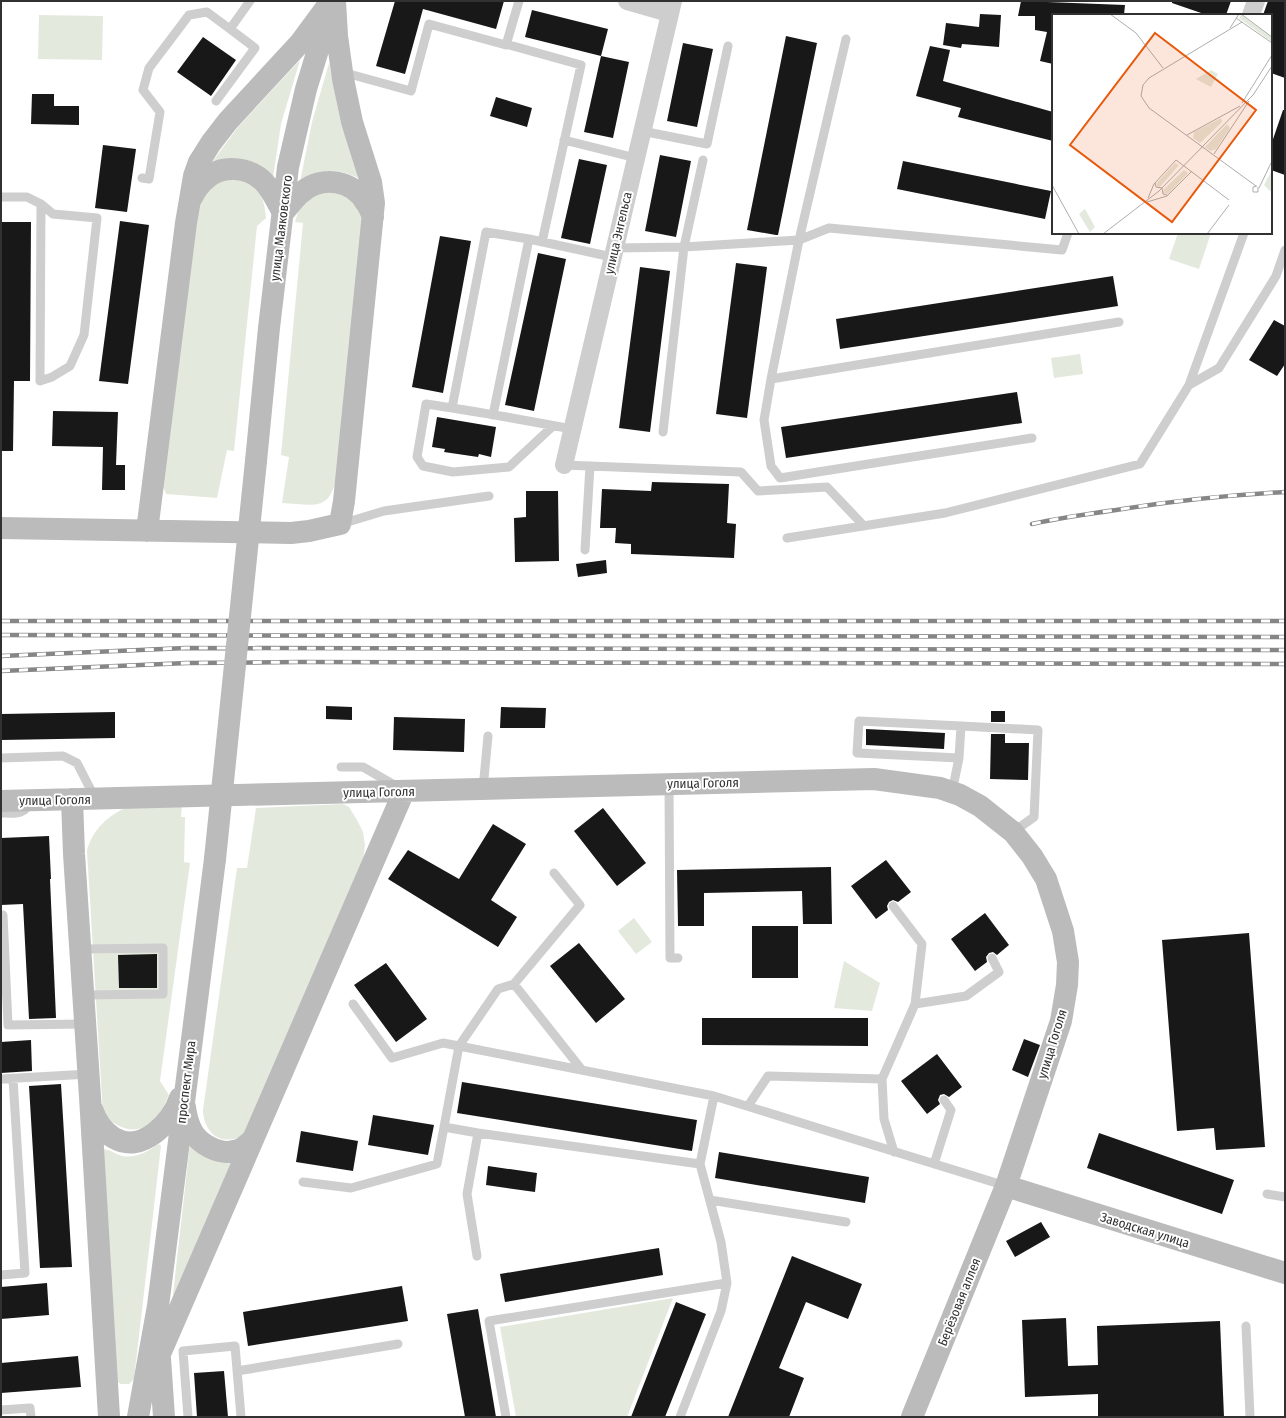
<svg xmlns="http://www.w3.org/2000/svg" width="1286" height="1418" font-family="'Fira Sans Condensed',sans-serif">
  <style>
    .green { fill: #e4e9de }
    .building { fill: #181818 }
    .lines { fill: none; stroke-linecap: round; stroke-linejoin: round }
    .lane { stroke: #cecece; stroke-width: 9 }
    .street { stroke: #cecece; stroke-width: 18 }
    .secondary { stroke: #bbb; stroke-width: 22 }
    .rail-casing { stroke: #868686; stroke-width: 4.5 }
    .rail { stroke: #fff; stroke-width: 3; stroke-dasharray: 9; stroke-linecap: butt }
    .secondary-bridge { stroke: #bbb; stroke-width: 22 }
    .labels { text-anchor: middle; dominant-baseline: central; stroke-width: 4; stroke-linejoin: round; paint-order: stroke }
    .street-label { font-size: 13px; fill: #313131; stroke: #fff }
    .inset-road { fill: none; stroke: #adadad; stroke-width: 1 }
    .view { fill: #e8590c; fill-opacity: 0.15; stroke: #e8590c; stroke-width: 2 }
    .inset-edge { fill: none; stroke: #313131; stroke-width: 2 }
  </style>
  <rect width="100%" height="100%" fill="#fff"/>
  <path class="green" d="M39,15L103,16L102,60L38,59Z
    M300,60L281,124L273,178L207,169L238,127Z
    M329,63L341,124L363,181C340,167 322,169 300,182L312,122Z
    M232,177C238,179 248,181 253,185C263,194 265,206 266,218L257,226L234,451L227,450L217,498L166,494L162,484L200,199L211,183Z
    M335,188L361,209L363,224L336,479C329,513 311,504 282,503L289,457L281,455L303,223L295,222L299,209L304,200Z
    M1178,233H1211L1199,269L1169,259Z
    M1080,354L1083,374L1054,378L1051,358Z
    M343,804L349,807L357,820L363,832L365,845L363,861L244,1134C241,1136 237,1139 233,1139C214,1143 203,1126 203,1110L237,868H247L256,808Z
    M182,805L181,817H185L184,862L190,863L160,1081L169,1095C165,1103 161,1113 155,1119C137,1137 119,1129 103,1115L87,851C92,830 109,814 130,806Z
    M634,918L652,942L636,954L618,931Z
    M844,961L880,983L872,1011L834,1008Z
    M159,1144L161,1146L134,1379L129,1384H121L116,1381L103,1149C111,1150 112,1152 119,1155C133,1160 147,1152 159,1144Z
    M190,1144L245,1151L172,1303Z
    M673,1298L627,1417H516L500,1327Z"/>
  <path class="building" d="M395,1H504L496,29L423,9L405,74L376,66Z
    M1021,1L1125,5L1124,15H1053V64L1040,61L1047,32L1035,30V16H1018Z
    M1172,1H1231L1226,15H1207L1172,3Z
    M1268,1H1285V78L1271,73V15H1263Z
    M532,10L608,29L601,56L525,37Z
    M980,14L1001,15L999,47L962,44L961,48L943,45L946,23L979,27Z
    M786,36L817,43L778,235H776L747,230Z
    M203,37L236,60L211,96L177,72Z
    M683,43L713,49L697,127L667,121Z
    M930,46L950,50L943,81L1053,112V141L958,117L961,108L916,96Z
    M601,56L629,62L613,138L584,132Z
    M32,94H54V106H79V125L31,124Z
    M496,97L532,108L527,127L490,116Z
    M1283,110H1285V175L1271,170V145Z
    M103,145L136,149L127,212L95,208Z
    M660,155L691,161L676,237L645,231Z
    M579,159L607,165L590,244L561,238Z
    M903,161L1051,191L1045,219L897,189Z
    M120,221L149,225L128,384L99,381Z
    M1,222H31L30,381H14L13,451H1Z
    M440,236L471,241L443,393L412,387Z
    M538,253L566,259L534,411L505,405Z
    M736,263L767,267L747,418L716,414Z
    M640,267L670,271L650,432L619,428Z
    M1113,276L1118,306L840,349L836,319Z
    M1274,320L1285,326V364L1277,376L1249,360Z
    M1017,392L1022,423L786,458L781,427Z
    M53,411L118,412L116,465H125V490H102L103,447L52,446Z
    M437,417L496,427L491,457L479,454L478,457L444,452L445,449L432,447Z
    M652,482L729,484L727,523L736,524L734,558L631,554V544L615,543L616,528H600L602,489L651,491Z
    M526,491H558L559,561L515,562L514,518L526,517Z
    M606,560L607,573L578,577L576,564Z
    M326,706L352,707V720L326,719Z
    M501,707L546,708L545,728H500Z
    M991,711H1005V722H991Z
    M115,712V738L1,740V714Z
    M394,717L465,719L464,752L393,750Z
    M866,729L945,733L944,749L866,745Z
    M991,734H1005V743H1029L1028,780L990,779Z
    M603,808L646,863L617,886L574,831Z
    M493,824L526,844L491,900L517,917L498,947L388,879L408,850L459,879Z
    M49,836L51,879H50L56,1018L29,1019L23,904L1,905V838Z
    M886,860L911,892L898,902L893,900L889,902L887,906L888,910L876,919L851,886Z
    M831,867L832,924H803L802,891L704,893V926H678L677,870Z
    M985,913L1009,945L997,955L993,952L989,953L986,957L987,962L975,971L951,939Z
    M752,926H798V978H752Z
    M1249,933L1265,1147L1216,1150L1214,1128L1177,1131L1162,940Z
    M579,943L625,999L596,1023L550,966Z
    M157,954V988H119L118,955Z
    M386,963L427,1019L396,1042L354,985Z
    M702,1018H868V1046L702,1045Z
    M1024,1039L1040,1045L1028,1077L1012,1070Z
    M31,1040L32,1071L1,1073V1042Z
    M937,1054L962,1087L949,1097L944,1094L940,1095L938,1100L940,1104L927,1114L901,1081Z
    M462,1082L697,1120L692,1151L457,1113Z
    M61,1084L72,1267L40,1268L29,1086Z
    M373,1115L434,1125L428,1155L368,1145Z
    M301,1131L358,1141L353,1171L296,1162Z
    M1099,1133L1234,1180L1222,1214L1087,1168Z
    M719,1152L869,1177L865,1203L715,1178Z
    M488,1166L537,1173L535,1192L486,1185Z
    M1041,1222L1050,1237L1015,1257L1006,1241Z
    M659,1248L663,1275L505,1302L500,1274Z
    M792,1256L862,1284L848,1319L806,1302L779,1368L804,1378L789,1417H728Z
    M47,1283L49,1315L1,1319V1287Z
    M402,1286L408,1321L248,1346L243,1312Z
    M676,1302L706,1314L665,1417H631Z
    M478,1309L496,1417H465L447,1314Z
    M1066,1318L1068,1366L1098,1365L1097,1326L1220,1321L1224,1417H1098V1394L1025,1397L1022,1320Z
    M78,1356L81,1387L1,1393V1363Z
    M224,1371L228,1417H197L194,1373Z"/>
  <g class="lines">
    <path class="lane" d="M846,39L799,240L771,379L764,420L771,466L780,478L1032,438
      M506,44L581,65L542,242
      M342,72L411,91L429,24L506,45L519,1
      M216,101L255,48L230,29L250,1
      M642,131L707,144L728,46
      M564,140L636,158
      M142,178L149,179L160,112L143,90L149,68L189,15L207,12L230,29
      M1,197H27L41,204L53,214L97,218L84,335L70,366L52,377L40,381L41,204
      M615,248L684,247L799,240L829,228L1062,250L1068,233
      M771,379L1119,322
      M1189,385L1219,368L1276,276L1285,250
      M452,408L486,232L529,239L612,257
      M493,415L529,239
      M553,426L509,467L453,472L423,466L417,457L426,404C475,411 524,420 572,429
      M663,432L684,247L703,160
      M564,465L741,472L758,491L827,487L864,526
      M341,524L384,511L489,496
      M787,538L945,513L1140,464L1189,385L1244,233
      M585,550L590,466
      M1,758L63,756L77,763L95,798
      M959,758L857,753L859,721L961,726
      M341,767H363L396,786
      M669,784L670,958H678
      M483,789L488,736
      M952,792L959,758L961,726L1038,730L1034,817L1013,832
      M1,813C11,813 28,816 27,802
      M554,873L580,905L514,984L498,989L459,1046L714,1096L1006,1186
      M893,906L922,944L915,1004
      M3,915L8,1025L85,1024
      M80,949L163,948V994L83,995
      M514,984L582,1070
      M353,1004L392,1058L443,1043L459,1046L444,1127L478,1133L467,1194L477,1256
      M1,1079L89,1074
      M748,1106L768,1076L882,1079
      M478,1133L700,1164
      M894,1152L884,1119L882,1079L915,1004L966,996L999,972L992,958
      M934,1164L951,1110L944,1100
      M303,1182L351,1188L437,1164L444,1127
      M1267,1194L1285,1197
      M710,1200L846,1222
      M1,1275L25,1273L13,1079
      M1246,1326L1250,1417
      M237,1371L398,1344
      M1,1410L30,1408L31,1417
      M188,1417L183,1351L235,1346L241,1417
      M506,1417L489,1321L727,1283
      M680,1417L721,1311L727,1283L721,1242L700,1164L714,1096"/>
    <path class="street" d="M627,1L669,13
      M1251,15L1256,1
      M564,465L673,1"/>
    <path class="secondary" d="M191,199C195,191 199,184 206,179C222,164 248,167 263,181C272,190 277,202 283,213
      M283,213C289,206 295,197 302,192C322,175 353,180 366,203C369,207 371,212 373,217
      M256,461L269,328L288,167L306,89L329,14
      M1,528L291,533L309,531L340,524L344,501L374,203L371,182L352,122L343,79L337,36L335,1
      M147,531L186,223L194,176L199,162L211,143L228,121L300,43L331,1
      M72,799L74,854L90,1097L109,1417
      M1,801L874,779L940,788L960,795L980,806L1013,832L1032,856L1046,879L1063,931L1068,962L1067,985L1061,1021L1006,1186L912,1417
      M185,1107C186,1115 188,1123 192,1131C199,1144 219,1155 234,1151C241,1150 247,1145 252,1140
      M92,1109C96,1121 102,1131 114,1138C142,1154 171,1123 180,1098
      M1006,1186L1285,1273
      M159,1344L164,1417
      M160,1354L404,791
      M138,1417L158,1306L215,859"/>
    <g class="rail-casing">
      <path id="rail" d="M1032,524C1059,518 1087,514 1116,510C1172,501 1228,495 1285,492
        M1,621H1285
        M1,635L1285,637
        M1,656L186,648L1285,650
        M1,671L187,663L300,662L1285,664"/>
    </g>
    <use href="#rail" class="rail"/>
    <path class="secondary-bridge" d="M215,859L256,461"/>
  </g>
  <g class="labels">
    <g class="street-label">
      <text transform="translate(281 228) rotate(-83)">улица Маяковского</text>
      <text transform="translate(618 233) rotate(-77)">улица Энгельса</text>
      <text transform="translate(703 783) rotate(-1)">улица Гоголя</text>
      <text transform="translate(379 792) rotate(-1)">улица Гоголя</text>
      <text transform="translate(55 800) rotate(-1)">улица Гоголя</text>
      <text transform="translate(1052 1044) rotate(-73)">улица Гоголя</text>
      <text transform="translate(186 1082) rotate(-83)">проспект Мира</text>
      <text transform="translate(1145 1230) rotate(17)">Заводская улица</text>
      <text transform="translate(959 1302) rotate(-68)">Берёзовая аллея</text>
    </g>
  </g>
  <g transform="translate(1052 14)">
    <rect width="220" height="220" fill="#fff"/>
    <path d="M189,1L220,23V28L187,4ZM159,56L166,60L159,73L144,65ZM169,104L170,108L148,129L141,124L142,118ZM175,110L178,114L164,135L158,137L153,133ZM123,149L127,151L107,174L104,170ZM132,156L136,159L116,180L111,179L112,175ZM220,156V177H218L212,171ZM33,195L43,213L38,218L27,200Z" fill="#e4e9de"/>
    <path class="inset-road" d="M58,0L84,19L111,54M189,0L220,23M184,4L220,29M190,8L97,64L91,71L89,82L97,94L204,172M178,14L187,0M190,89L220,41M135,121L188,92M162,140L197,87M103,169L104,173L110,174L111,180L115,181M0,171L27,220M205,172L201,173V178H206V173M207,174L220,147M96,184L102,170L124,146L177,186M95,188L115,182L140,157M51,220L107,177L201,81L220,52M155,220L177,191"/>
    <path class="view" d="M103,19L204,96L120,208L18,131Z"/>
    <rect width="220" height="220" class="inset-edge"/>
  </g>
  <rect width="1286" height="1418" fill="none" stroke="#313131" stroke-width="4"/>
</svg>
